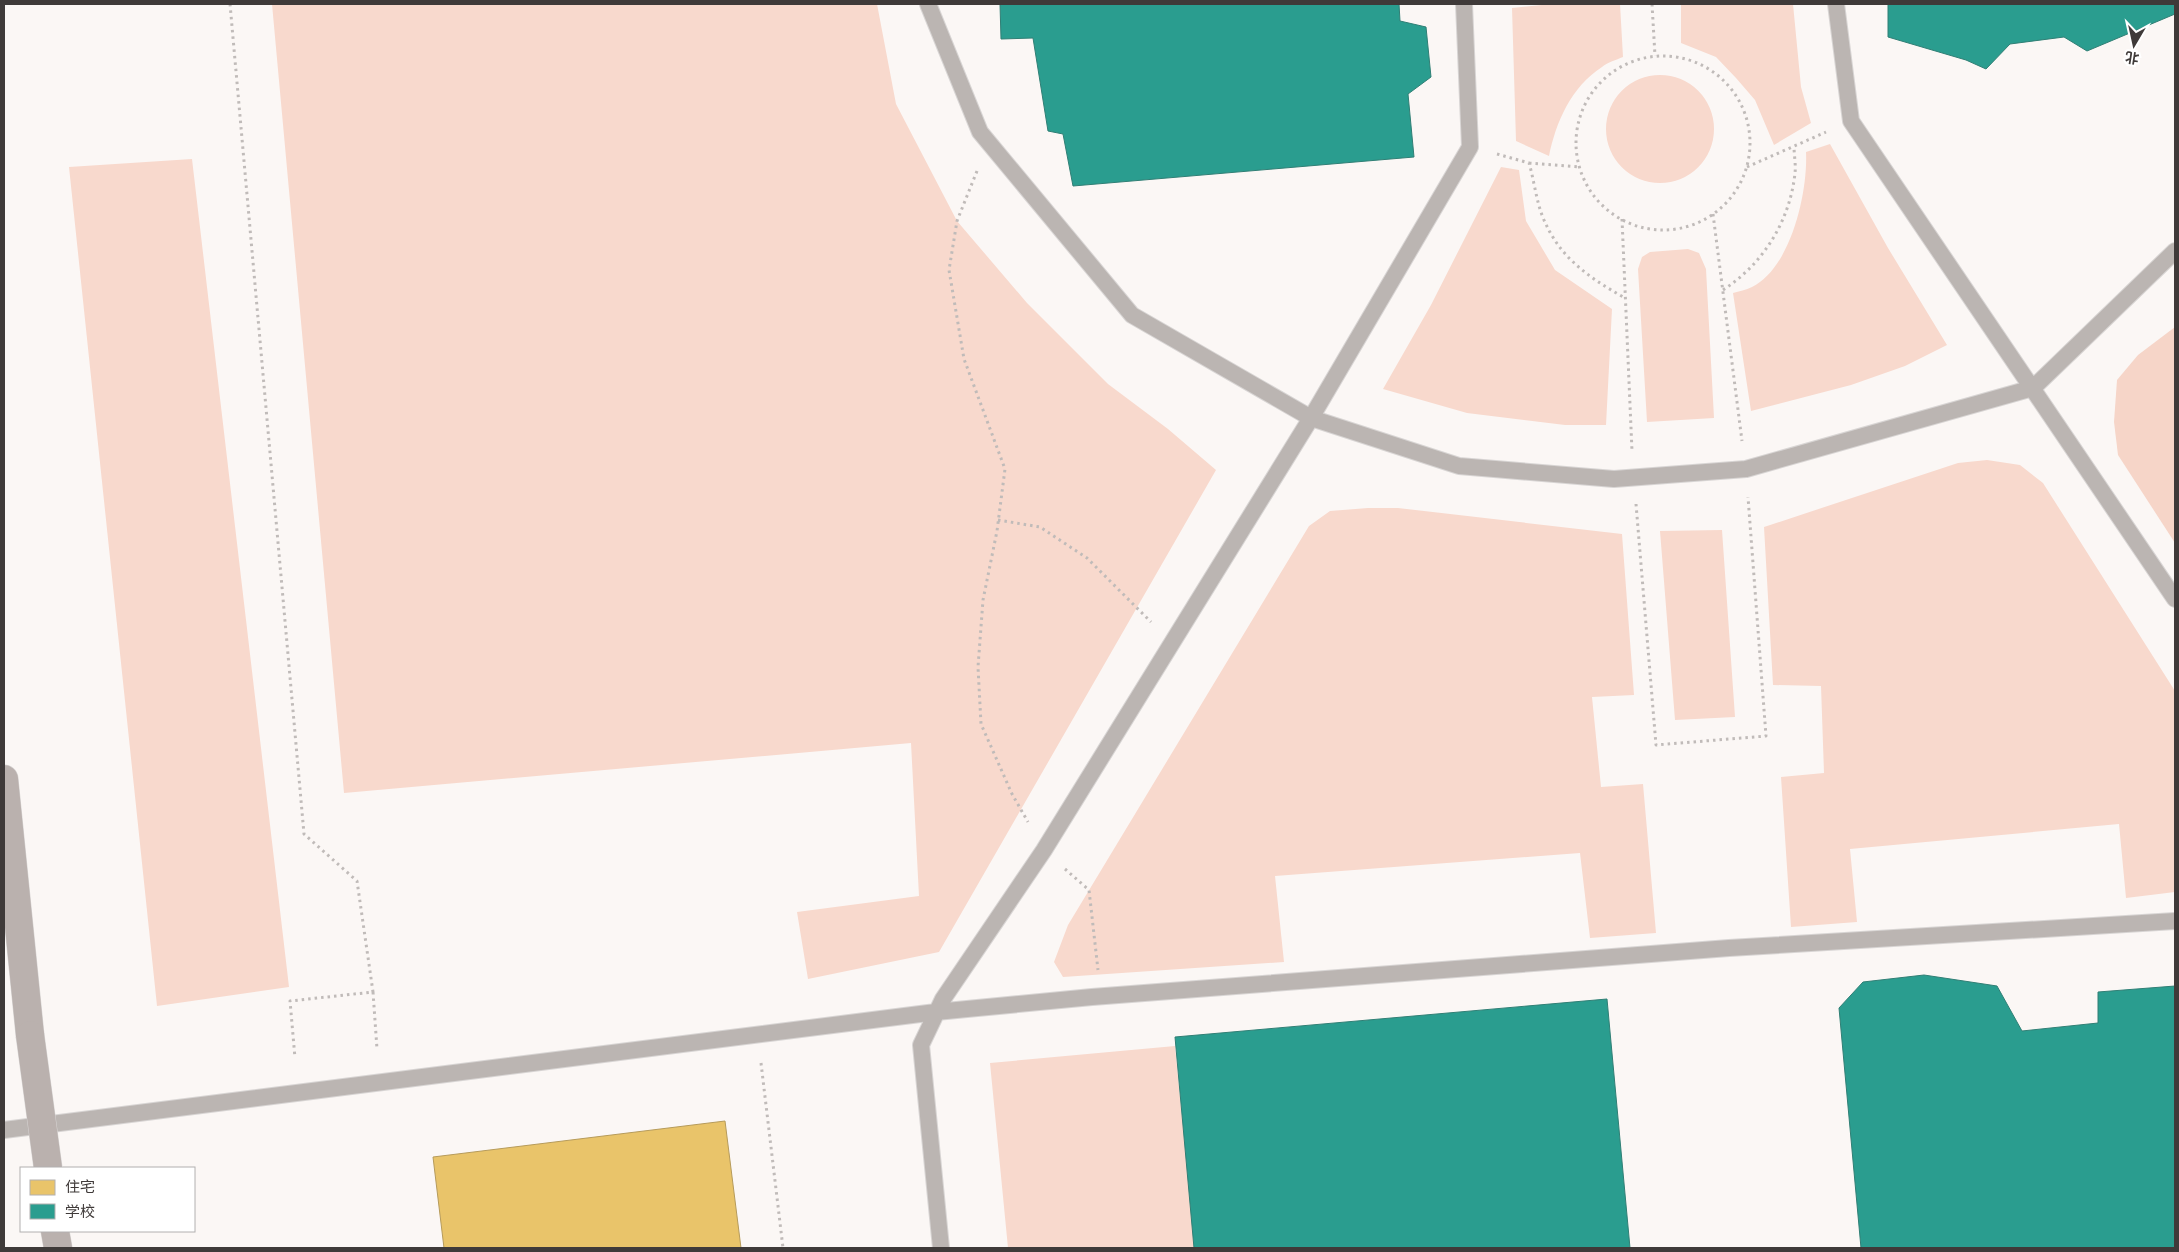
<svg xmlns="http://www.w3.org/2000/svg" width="2179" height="1252" font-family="Manrope,'Noto Sans SC',sans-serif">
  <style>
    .green { fill: #f8d9cd }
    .forest { fill: #f6d5c8 }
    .homes { fill: #e9c46a; stroke: #b69b5b }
    .schools { fill: #2a9d8f; stroke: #307f75 }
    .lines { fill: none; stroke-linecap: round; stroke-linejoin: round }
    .lane-casing { stroke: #d8d5d4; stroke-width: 18 }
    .highway-casing { stroke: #d8d5d4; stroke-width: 29 }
    .path { stroke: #c0bbb9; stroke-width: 3; stroke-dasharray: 2.5 4; stroke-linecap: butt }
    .lane { stroke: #bbb5b2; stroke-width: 16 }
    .highway { stroke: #bab1ae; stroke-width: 28 }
    .highway-bridge-casing { stroke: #d8d5d4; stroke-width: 29; stroke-linecap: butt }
    .highway-bridge { stroke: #bab1ae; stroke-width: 28 }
  </style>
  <rect width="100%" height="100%" fill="#fbf7f5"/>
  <path class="green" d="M272,4H877L896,104L957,221L1027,303L1108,384L1168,429L1216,470L939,952L808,979L797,912L919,896L911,743L344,793Z
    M1552,4H1620L1623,57C1616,60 1608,62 1602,67C1571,87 1556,122 1549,156L1516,141L1512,8Z
    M1681,4H1793L1801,87L1811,123L1774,145L1755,100L1736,78L1716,57L1681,43Z
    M1606 129a54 54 0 1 1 108 0a54 54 0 1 1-108 0Z
    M1830,144L1888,248L1947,345L1905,366L1851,385L1751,411L1733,293C1739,291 1746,290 1752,287C1791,268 1808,192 1806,152Z
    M192,159L289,987L157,1006L69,167Z
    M1501,167L1519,170L1526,221L1555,270L1612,309L1606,425H1565L1467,413L1383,389L1431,305Z
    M1688,249L1699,253L1706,269L1714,418L1647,422L1638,269L1642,257L1650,252Z
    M1987,460L2020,465L2043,483L2175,691V892L2126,898L2119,824L1850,849L1857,922L1791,927L1781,777L1824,773L1821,686L1773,685L1764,527L1958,463Z
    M1368,508H1398L1622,534L1634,695L1592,697L1601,787L1643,784L1656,933L1590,938L1580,853L1275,876L1284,962L1063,977L1054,962L1068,925L1309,526L1330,511Z
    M1722,530L1735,717L1675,720L1660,531Z
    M1175,1046L1195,1248H1008L990,1063Z"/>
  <path class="forest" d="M2175,327V543L2118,455L2114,422L2117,380L2138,355Z"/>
  <path class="homes" d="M725,1121L741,1248H444L433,1157Z"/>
  <path class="schools" d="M1000,4H1399L1400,21L1426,27L1431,77L1408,94L1414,157L1073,186L1063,134L1048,131L1033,38L1001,39Z
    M1888,4H2175V14L2087,51L2064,37L2010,44L1986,69L1966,60L1888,37Z
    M1924,975L1997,986L2022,1031L2098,1023V992L2175,986V1248H1861L1839,1008L1863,982Z
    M1607,999L1630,1248H1194L1175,1037Z"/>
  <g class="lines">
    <g class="lane-casing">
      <path id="lane" d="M928,4L980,132L1132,315L1311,418L1459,466L1614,479L1746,469L2033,388L2175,251
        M1836,4L1851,121L2175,599
        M4,1130L936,1012L1092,997L1729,948L2175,921
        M941,1248L921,1045L943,999L1044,850L1311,418L1470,147L1464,4"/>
    </g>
    <g class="highway-casing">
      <path id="highway" d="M4,779L30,1035
        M55,1231L58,1248"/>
    </g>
    <path class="path" d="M230,4L304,834L357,881L373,992L290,1001L295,1058
      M1652,4L1655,56
      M1576 143a87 87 0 1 1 174 0a87 87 0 1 1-174 0Z
      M1497,154L1529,163C1534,180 1536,199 1542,215C1558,257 1588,277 1625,298
      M1529,163L1580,167
      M1747,167L1826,132
      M977,171L957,221L949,270L964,359L1005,469L997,531L983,600L978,667L981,724L1012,794L1028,822
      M1713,214L1742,441
      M1622,219L1632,451
      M1723,290C1763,264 1790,221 1795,173C1796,165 1794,155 1794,146
      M1636,504L1656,745L1766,736L1748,497
      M998,520L1040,527L1087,558L1151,622
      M1065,869L1089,890L1098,970
      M373,992L377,1049
      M761,1063L783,1248"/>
    <use href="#lane" class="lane"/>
    <use href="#highway" class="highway"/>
    <g class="highway-bridge-casing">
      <path id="highway-bridge" d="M30,1035L48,1168"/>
    </g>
    <use href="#highway-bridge" class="highway-bridge"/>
  </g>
  <rect width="2179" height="1252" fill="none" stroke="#3f3a39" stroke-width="10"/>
  <rect x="20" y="1167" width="175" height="65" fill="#ffffff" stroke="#b2b0b0"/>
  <rect x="30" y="1180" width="25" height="15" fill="#e9c46a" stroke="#b2b0b0"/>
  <text x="65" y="1192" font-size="15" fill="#3f3a39">住宅</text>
  <rect x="30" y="1204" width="25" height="15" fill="#2a9d8f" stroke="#b2b0b0"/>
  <text x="65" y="1217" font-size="15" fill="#3f3a39">学校</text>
  <g transform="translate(2134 45) rotate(189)" stroke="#ffffff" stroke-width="4" paint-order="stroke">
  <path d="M0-4L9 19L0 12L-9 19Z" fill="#3f3a39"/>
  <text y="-8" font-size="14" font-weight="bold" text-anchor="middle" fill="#3f3a39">北</text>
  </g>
</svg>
